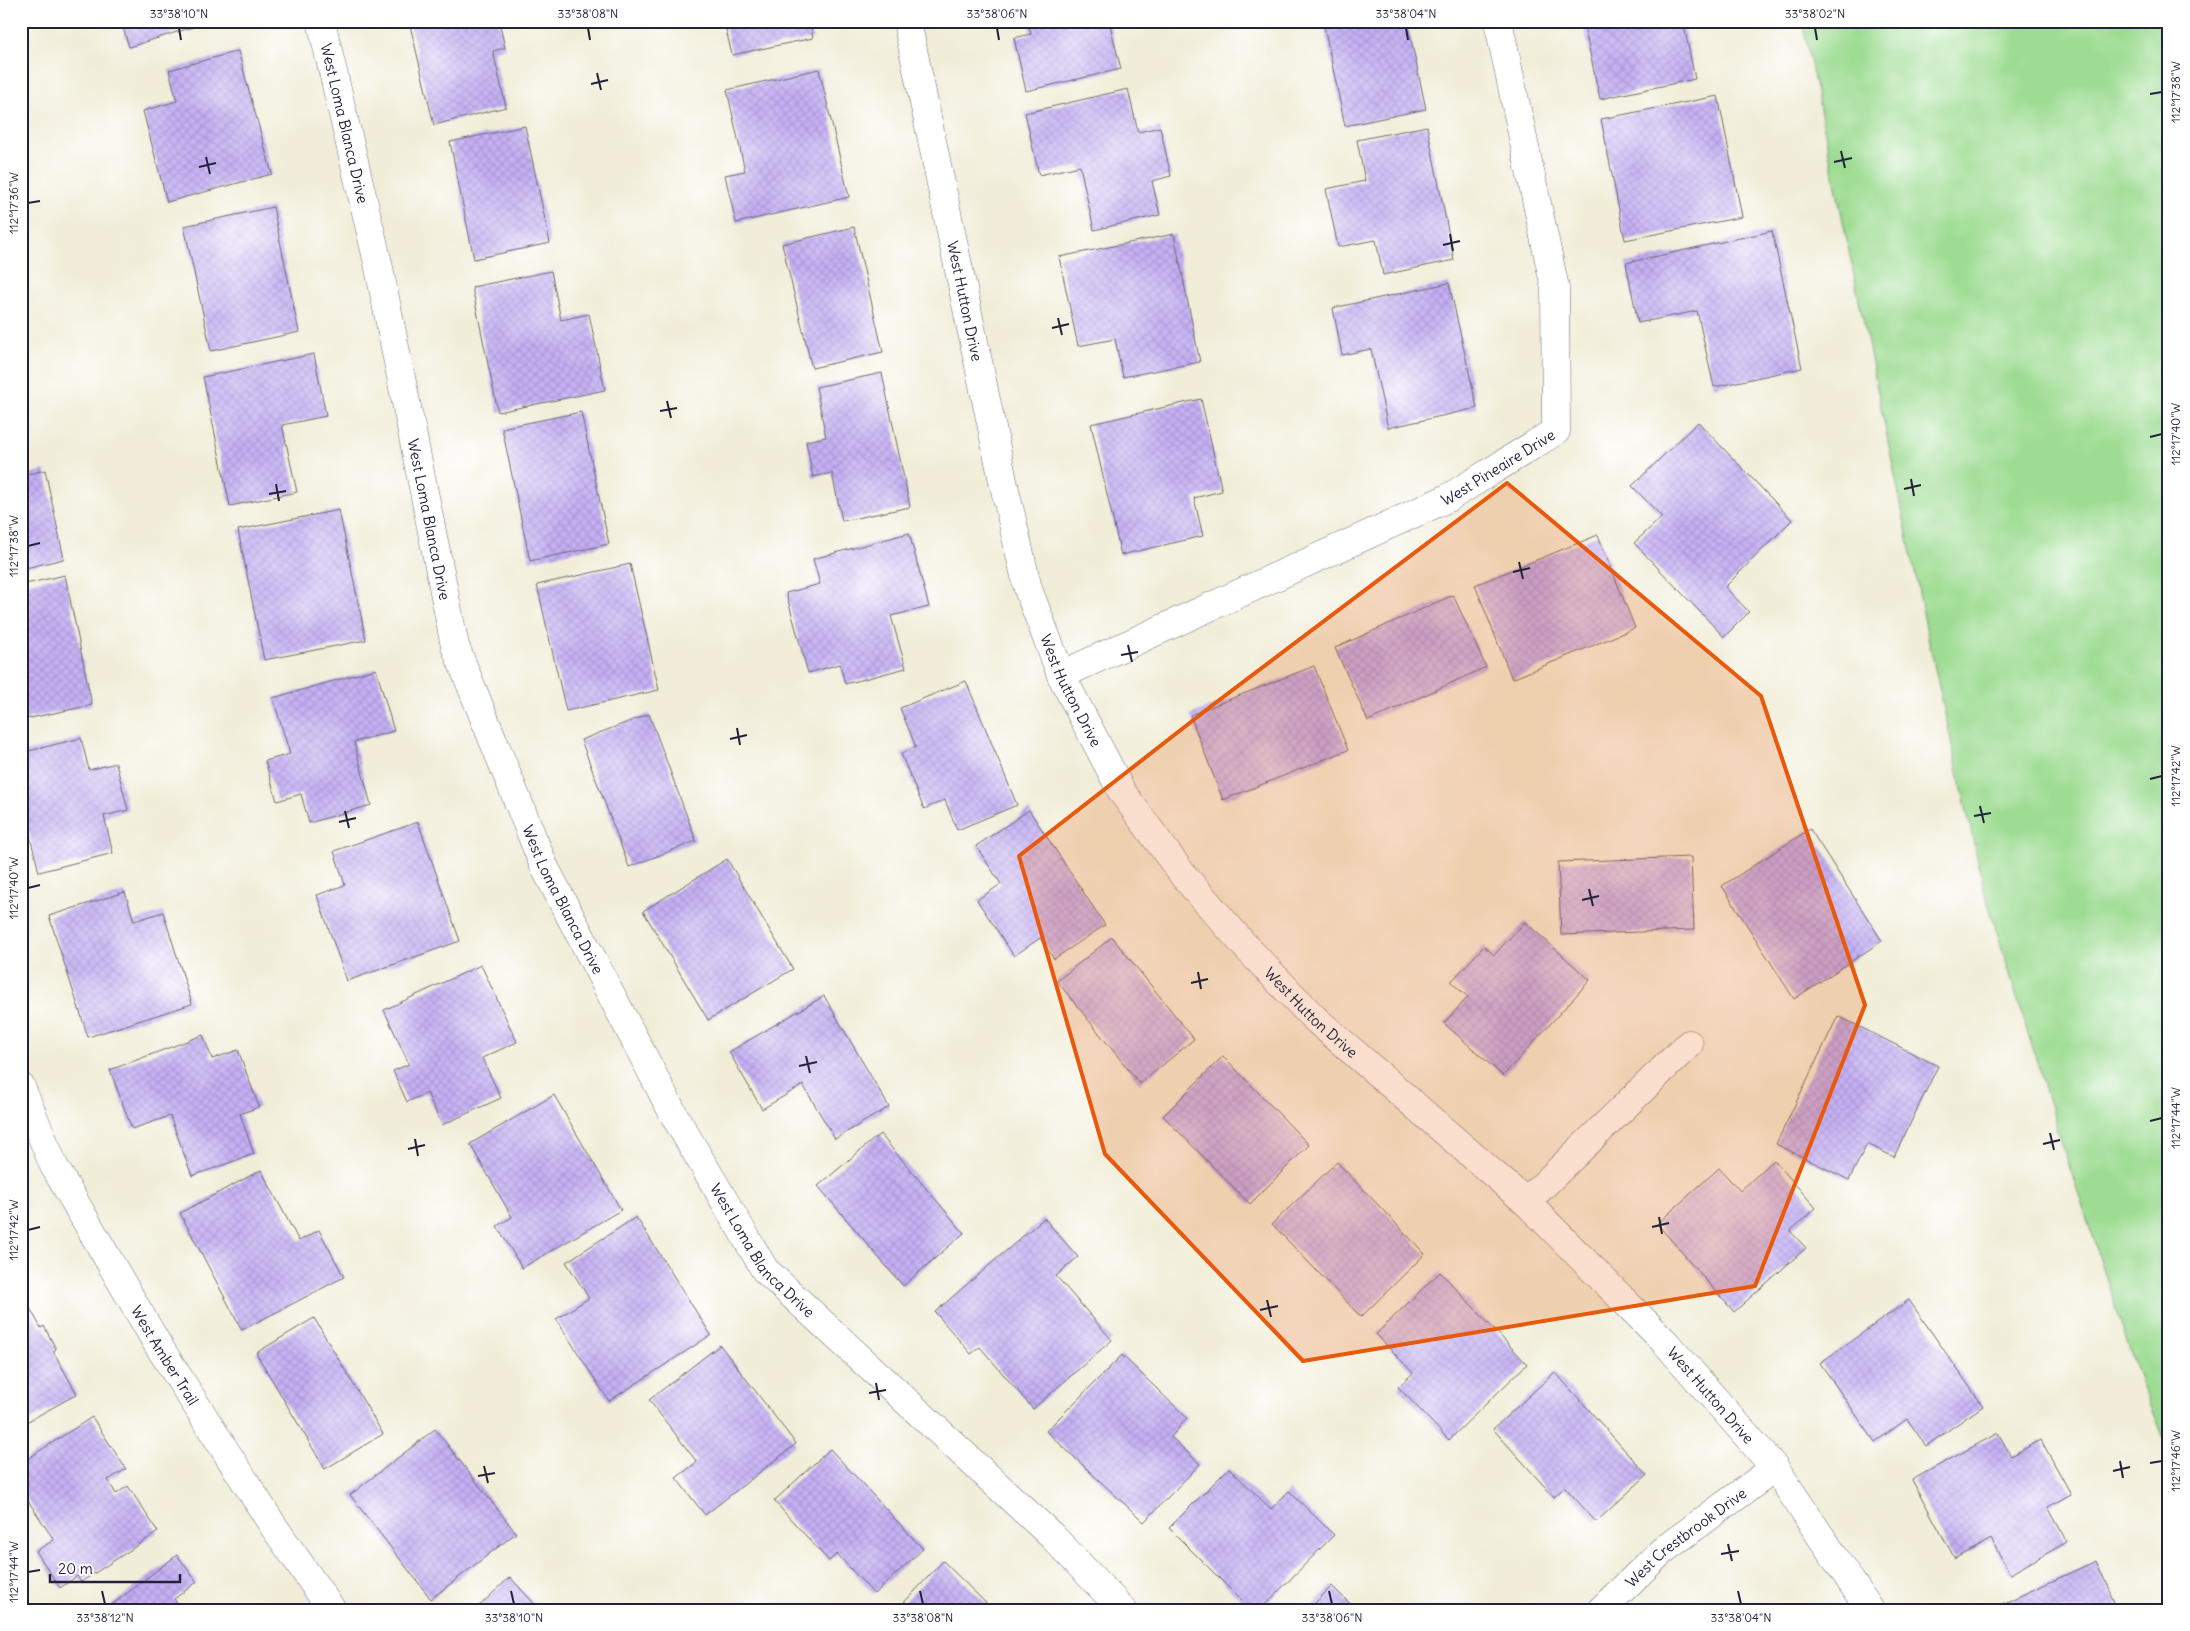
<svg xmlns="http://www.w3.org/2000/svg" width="2190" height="1631" font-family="Delius,sans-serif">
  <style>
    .green { fill: #9ddc92; stroke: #607f66 }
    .building { fill: url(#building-cross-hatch) }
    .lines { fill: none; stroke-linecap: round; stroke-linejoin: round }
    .minor-casing { stroke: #6a6972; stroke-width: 29 }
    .tertiary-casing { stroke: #6a6972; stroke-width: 29 }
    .minor { stroke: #fff; stroke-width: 28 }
    .tertiary { stroke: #fff; stroke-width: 28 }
    .marked { fill: #e8590c; fill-opacity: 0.2; stroke: #e8590c; stroke-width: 4; stroke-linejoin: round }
    .ticks { fill: none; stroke: #22223b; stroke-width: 2 }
    .labels { text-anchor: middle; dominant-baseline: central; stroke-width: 5; stroke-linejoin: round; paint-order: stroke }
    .street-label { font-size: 15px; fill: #22223b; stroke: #fff }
    .neatline { fill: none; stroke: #22223b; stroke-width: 2 }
    .ticks-label { font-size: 12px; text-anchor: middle; fill: #22223b }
  </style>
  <defs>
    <pattern id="building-cross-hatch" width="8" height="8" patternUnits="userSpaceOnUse" patternTransform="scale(1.25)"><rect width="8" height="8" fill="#c5b0f4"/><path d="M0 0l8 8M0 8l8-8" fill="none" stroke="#a997d2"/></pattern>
  </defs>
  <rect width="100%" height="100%" fill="#fff"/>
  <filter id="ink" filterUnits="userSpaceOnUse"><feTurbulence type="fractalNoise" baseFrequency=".02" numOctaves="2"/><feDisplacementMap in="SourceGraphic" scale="10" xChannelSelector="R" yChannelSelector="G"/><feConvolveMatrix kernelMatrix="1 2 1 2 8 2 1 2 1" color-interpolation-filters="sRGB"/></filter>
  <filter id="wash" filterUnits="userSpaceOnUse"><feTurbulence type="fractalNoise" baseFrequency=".0096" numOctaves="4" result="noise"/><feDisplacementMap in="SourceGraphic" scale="20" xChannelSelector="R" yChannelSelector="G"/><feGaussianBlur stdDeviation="1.12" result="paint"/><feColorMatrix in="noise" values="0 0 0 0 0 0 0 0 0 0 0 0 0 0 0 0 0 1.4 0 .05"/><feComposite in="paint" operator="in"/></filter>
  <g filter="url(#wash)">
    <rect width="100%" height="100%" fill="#f1edd8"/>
    <path class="green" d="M1802,21H2169V1451L2135,1366L2061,1141L1985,893L1928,637Z"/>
    <g id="blocks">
      <path class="building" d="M121,21H209V22L129,47Z
        M409,21H499L505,48L493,51L506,107L434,125Z
        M724,21H810L813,38L732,55Z
        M1028,21H1109L1121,69L1026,91L1014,38L1031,34Z
        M1323,21H1407L1426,109L1345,126Z
        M1583,21H1683L1695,79L1600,99Z
        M238,51L272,174L167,202L143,111L177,101L169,70Z
        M819,69L849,197L736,223L725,175L745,171L727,90Z
        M1128,89L1138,132L1160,127L1171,176L1152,181L1160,215L1094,230L1080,166L1039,175L1025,113Z
        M1718,96L1742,217L1625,240L1601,119Z
        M525,126L550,243L474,259L450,142Z
        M1427,126L1454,260L1383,275L1376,240L1338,247L1326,189L1365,181L1357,140Z
        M273,207L299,332L211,351L184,226Z
        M854,227L883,352L812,368L782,244Z
        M1772,231L1802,368L1714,387L1697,311L1638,323L1626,263Z
        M1174,234L1200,362L1123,377L1115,339L1078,346L1059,257Z
        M551,271L561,320L589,314L605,390L498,412L472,287Z
        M1449,283L1477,408L1388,428L1371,349L1342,355L1333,308Z
        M314,354L326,416L282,425L297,492L230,506L203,377Z
        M882,373L910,507L842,521L832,473L813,477L806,441L826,437L816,387Z
        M1201,399L1222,491L1194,498L1203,536L1121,555L1091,424Z
        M581,412L609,544L530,561L502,428Z
        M1698,422L1792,520L1725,587L1749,612L1724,637L1634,543L1662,517L1632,486Z
        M45,470L64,559L21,569V476Z
        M339,510L366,640L264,660L238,530Z
        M909,533L929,607L891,616L906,668L845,684L840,664L808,673L786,593L820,584L813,559Z
        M1598,535L1635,628L1512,679L1475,585Z
        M630,564L659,690L566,711L537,585Z
        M65,575L92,705L21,720V585Z
        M1453,595L1486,667L1368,721L1335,648Z
        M1314,666L1348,750L1223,800L1190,715Z
        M376,669L394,731L354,742L371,805L309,823L301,794L277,801L265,761L290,754L273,698Z
        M966,681L1017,805L957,830L945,800L924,809L901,754L916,747L900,708Z
        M649,714L696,841L629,867L581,740Z
        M81,738L89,770L116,763L128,810L104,816L113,853L39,872L21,801V753Z
        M1029,810L1105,925L1054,959L1040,938L1014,956L977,900L1001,884L976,846Z
        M418,822L460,941L347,981L317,895L345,885L334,851Z
        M1810,829L1882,941L1794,999L1722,886Z
        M1691,857L1694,930L1561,935L1558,862Z
        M727,859L793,969L708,1020L643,911Z
        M125,892L134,921L163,912L192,1004L88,1037L49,916Z
        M1525,922L1590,980L1503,1076L1444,1023L1468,997L1451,982L1484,946L1494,955Z
        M1112,937L1194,1039L1140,1084L1057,981Z
        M481,965L517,1042L482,1058L501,1098L442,1125L427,1093L407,1102L393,1071L409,1064L384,1010Z
        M824,996L889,1107L835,1139L803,1085L762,1109L729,1052Z
        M1838,1016L1938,1066L1894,1157L1867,1144L1849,1180L1776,1144Z
        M203,1035L212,1059L238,1050L259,1107L240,1114L254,1154L192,1176L170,1116L132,1129L110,1070Z
        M1223,1056L1309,1145L1250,1204L1163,1116Z
        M554,1095L621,1210L522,1268L497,1226L512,1217L470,1144Z
        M880,1134L964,1233L903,1286L818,1186Z
        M1774,1160L1816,1208L1790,1231L1806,1248L1734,1312L1657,1224L1719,1168L1740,1191Z
        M1337,1162L1425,1254L1361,1317L1272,1224Z
        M261,1170L299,1241L319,1230L344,1277L242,1330L180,1213Z
        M636,1217L711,1335L609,1401L556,1319L589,1298L566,1262Z
        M1044,1218L1078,1257L1056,1276L1112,1340L1033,1409L980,1347L971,1354L935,1312Z
        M1440,1272L1527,1364L1449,1440L1398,1387L1413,1373L1376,1334Z
        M21,1292L41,1328L44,1326L56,1349L53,1351L77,1394L21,1425Z
        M1909,1300L1983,1406L1926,1446L1907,1419L1875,1442L1820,1363Z
        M314,1318L383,1434L325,1469L256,1353Z
        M720,1345L796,1444L705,1515L676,1478L697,1462L649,1400Z
        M1122,1355L1187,1418L1171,1437L1200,1464L1144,1522L1046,1431Z
        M1555,1372L1647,1475L1596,1522L1565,1487L1554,1497L1493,1429Z
        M92,1417L126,1469L108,1480L116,1494L128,1486L158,1532L81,1582L77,1576L60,1588L36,1551L54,1540L21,1490V1463Z
        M435,1429L516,1533L431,1599L350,1495Z
        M1998,1433L2011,1456L2041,1440L2071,1494L2048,1507L2067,1542L2010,1574L1991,1539L1955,1559L1912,1480Z
        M830,1449L923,1549L874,1594L837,1554L829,1561L774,1501Z
        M1229,1468L1271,1509L1289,1491L1334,1535L1260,1610H1251L1169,1528Z
        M177,1555L197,1582L174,1599L182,1610H105Z
        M943,1561L993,1610H897Z
        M2096,1561L2118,1610H1989Z
        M510,1577L540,1610H475Z
        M1332,1586L1356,1610H1308Z
        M1769,1604L1773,1610H1762Z"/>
    </g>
  </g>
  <g filter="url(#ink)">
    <use href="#blocks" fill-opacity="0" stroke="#6a6972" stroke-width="1"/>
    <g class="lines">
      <g class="minor-casing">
        <g id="minor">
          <path id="s1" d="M321,21L378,263L455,646L544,866L674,1115L765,1270L1053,1537L1123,1610"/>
          <path id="s2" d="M1061,675L1448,498L1556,431L1555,288L1498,21"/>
          <path id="s3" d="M21,1087L54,1166L158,1345L274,1527L332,1610"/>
          <path d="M1526,1202L1689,1044"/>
          <path id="s4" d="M1601,1610L1662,1551L1775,1468"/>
        </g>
      </g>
      <g class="tertiary-casing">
        <g id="tertiary">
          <path id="s5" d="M907,21L1003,481L1028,589L1061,675L1122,792L1183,875L1246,947L1314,1018L1526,1202L1665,1342L1775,1468L1870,1610"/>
        </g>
      </g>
      <use href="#minor" class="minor"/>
      <use href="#tertiary" class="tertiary"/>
    </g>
  </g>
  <path class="marked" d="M1507,483L1761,696L1865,1005L1755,1286L1303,1361L1105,1154L1019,856L1214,704Z"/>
  <path class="ticks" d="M179,28L181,40M588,28L590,40M997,28L999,40M1406,28L1408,40M1815,28L1817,40M597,73L601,90M591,84L608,80M2150,94L2162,92M1841,151L1845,168M206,157L210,174M1834,162L1852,158M199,167L216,163M28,203L40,201M1450,234L1453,251M1443,245L1460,241M1058,318L1062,335M1052,328L1069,324M667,401L671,418M660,411L677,408M2150,437L2162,434M1911,479L1914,496M276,484L279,501M1904,489L1921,485M269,494L286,491M28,546L40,543M1519,562L1523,579M1513,572L1530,568M1128,645L1132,662M1121,655L1138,652M737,728L740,745M730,739L747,735M2150,779L2162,776M1980,806L1984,823M345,811L349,828M1974,816L1991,813M339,822L356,818M28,888L40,885M1589,889L1593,906M1582,900L1599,896M1198,972L1201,989M1191,983L1208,979M806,1056L810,1073M799,1066L817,1062M2150,1121L2162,1118M2050,1133L2054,1150M415,1139L418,1156M2043,1144L2060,1140M408,1149L425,1145M1659,1217L1662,1234M1652,1227L1669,1223M28,1230L40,1227M1267,1300L1271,1317M1260,1310L1278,1306M876,1383L879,1400M869,1393L886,1390M2120,1461L2123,1478M2150,1463L2162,1461M484,1466L488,1483M2113,1471L2130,1467M478,1476L495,1473M1728,1544L1732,1561M1721,1554L1739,1551M28,1572L40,1570M102,1591L105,1604M511,1591L514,1604M920,1591L923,1604M1329,1591L1332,1604M1738,1591L1741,1604"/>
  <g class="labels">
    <g class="street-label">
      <text stroke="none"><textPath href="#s1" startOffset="105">West Loma Blanca Drive</textPath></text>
      <text stroke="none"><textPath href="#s5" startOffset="286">West Hutton Drive</textPath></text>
      <text stroke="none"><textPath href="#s2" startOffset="484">West Pineaire Drive</textPath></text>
      <text stroke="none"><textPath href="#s1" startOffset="510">West Loma Blanca Drive</textPath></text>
      <text stroke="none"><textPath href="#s5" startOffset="691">West Hutton Drive</textPath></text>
      <text stroke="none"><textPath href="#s1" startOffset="915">West Loma Blanca Drive</textPath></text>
      <text stroke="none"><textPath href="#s5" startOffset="1096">West Hutton Drive</textPath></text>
      <text stroke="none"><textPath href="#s1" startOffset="1320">West Loma Blanca Drive</textPath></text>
      <text stroke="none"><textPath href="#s3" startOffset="305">West Amber Trail</textPath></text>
      <text stroke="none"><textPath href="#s5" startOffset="1650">West Hutton Drive</textPath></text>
      <text stroke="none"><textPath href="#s4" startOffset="112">West Crestbrook Drive</textPath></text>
    </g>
  </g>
  <rect width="2190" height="1631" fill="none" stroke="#fff" stroke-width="55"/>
  <path d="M50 1574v8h130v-8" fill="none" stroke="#22223b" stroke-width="2.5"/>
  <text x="58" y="1574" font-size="15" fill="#22223b" stroke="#ffffff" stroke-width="4" paint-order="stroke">20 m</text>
  <rect x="28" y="28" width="2134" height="1576" class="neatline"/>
  <g class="ticks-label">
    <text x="179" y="18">33°38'10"N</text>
    <text x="588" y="18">33°38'08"N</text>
    <text x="997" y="18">33°38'06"N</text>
    <text x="1406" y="18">33°38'04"N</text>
    <text x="1815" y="18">33°38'02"N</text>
    <text transform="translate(2176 92) rotate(-90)" y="4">112°17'38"W</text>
    <text transform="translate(14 203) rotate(-90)" y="4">112°17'36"W</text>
    <text transform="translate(2176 434) rotate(-90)" y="4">112°17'40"W</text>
    <text transform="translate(14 546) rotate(-90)" y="4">112°17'38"W</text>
    <text transform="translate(2176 776) rotate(-90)" y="4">112°17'42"W</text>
    <text transform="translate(14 888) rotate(-90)" y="4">112°17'40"W</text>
    <text transform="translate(2176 1118) rotate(-90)" y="4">112°17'44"W</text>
    <text transform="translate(14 1230) rotate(-90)" y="4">112°17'42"W</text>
    <text transform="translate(2176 1461) rotate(-90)" y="4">112°17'46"W</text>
    <text transform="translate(14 1572) rotate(-90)" y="4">112°17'44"W</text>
    <text x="105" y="1622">33°38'12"N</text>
    <text x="514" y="1622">33°38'10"N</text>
    <text x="923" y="1622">33°38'08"N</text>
    <text x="1332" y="1622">33°38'06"N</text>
    <text x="1741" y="1622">33°38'04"N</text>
  </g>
</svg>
